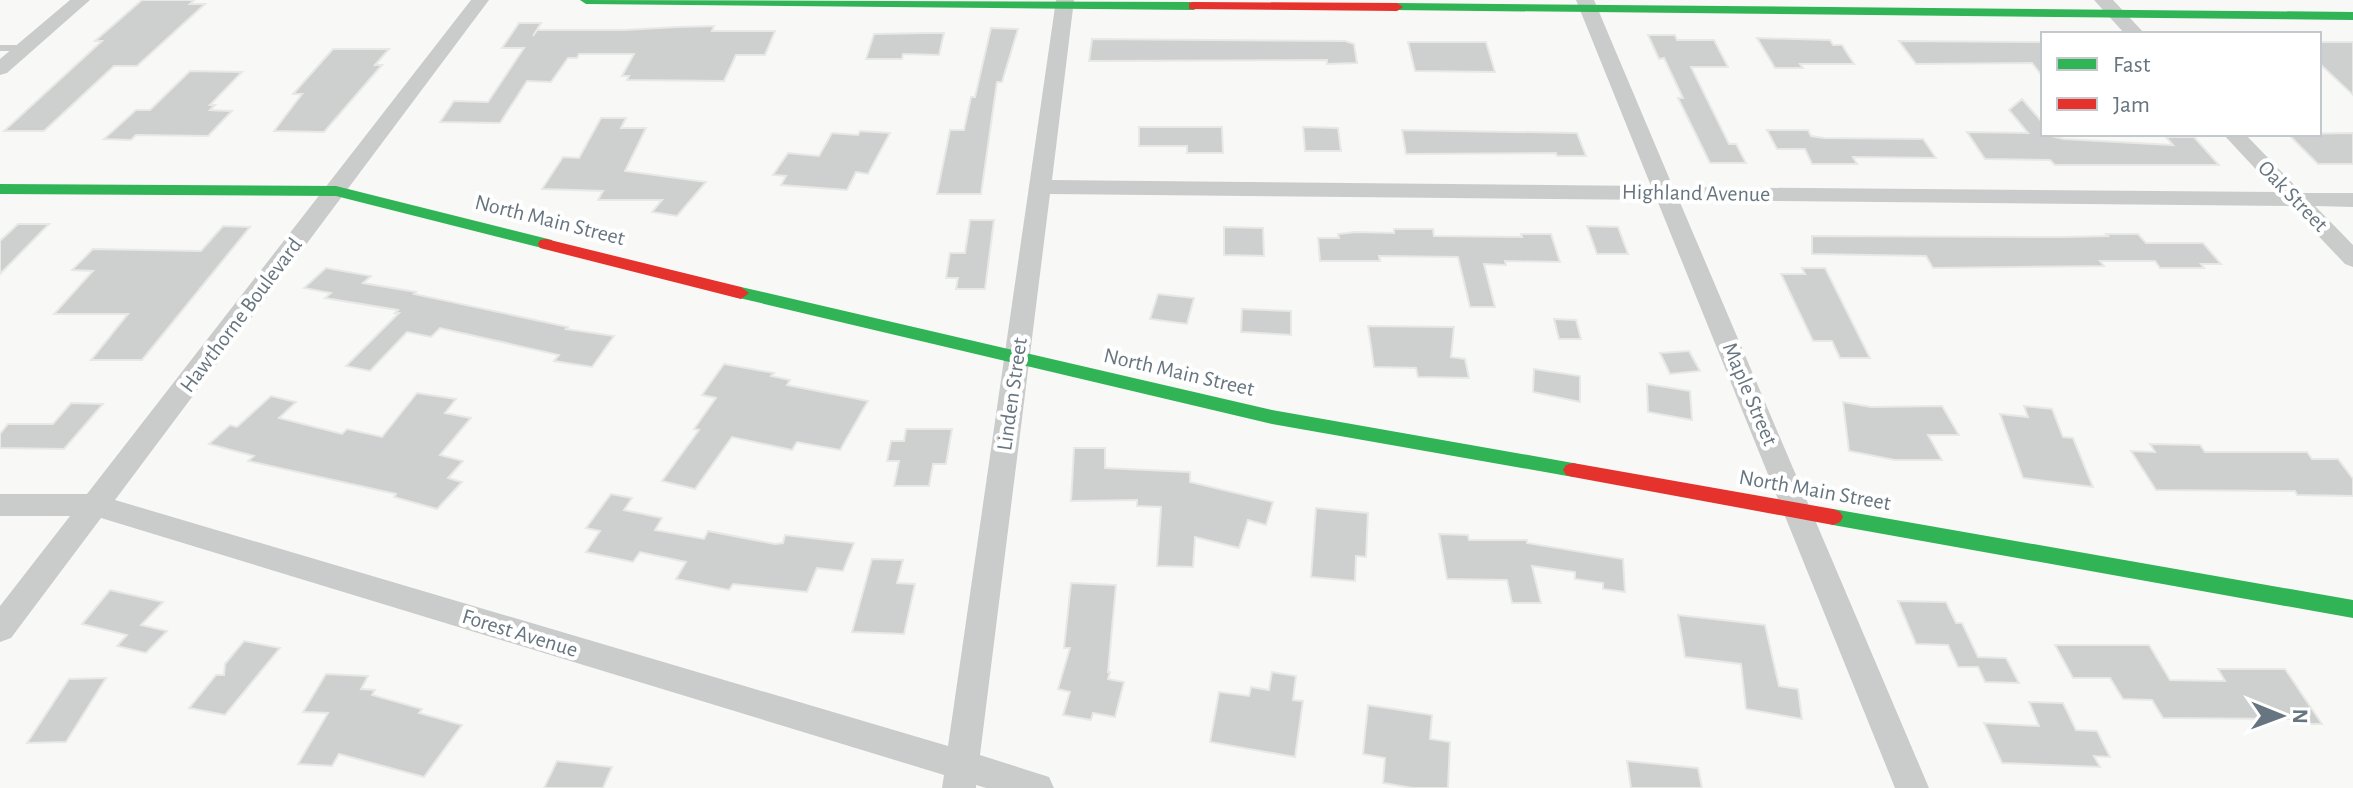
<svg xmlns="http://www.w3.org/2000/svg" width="2353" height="788" font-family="'Alegreya Sans',sans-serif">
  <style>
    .building { fill: #ced0d0; stroke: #e8e8e6; stroke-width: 2 }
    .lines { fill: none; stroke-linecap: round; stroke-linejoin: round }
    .lane { fill: #cacccc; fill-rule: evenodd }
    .street { fill: #cacccc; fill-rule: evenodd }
    .fast { fill: #30b455; fill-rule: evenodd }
    .jam { fill: #e5322d; fill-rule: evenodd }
    .labels { text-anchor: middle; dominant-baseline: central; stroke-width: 8; stroke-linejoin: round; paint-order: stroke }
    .street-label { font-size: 22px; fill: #66757f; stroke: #fff }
  </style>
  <rect width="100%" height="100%" fill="#f8f8f7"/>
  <path class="building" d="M142,0H194L190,4H205L137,66H114L44,131H4L102,41H95Z
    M519,23H541L533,36L537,30H624L677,27L714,26L712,31H775L765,55H736L724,81L627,80L629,76H622L634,54H579L577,58H568L551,82L527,81L500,123L440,122L454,101L488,102L524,48H502Z
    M991,28L1018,29L1002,82H997L981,194H937L950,130H964L971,97H975Z
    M925,33H944L939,55L903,54L902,59H866L874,34Z
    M1648,35H1675L1677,40H1714L1728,67H1691L1729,144H1736L1746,163H1710L1678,98H1683L1664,58L1659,59Z
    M1757,38L1830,40L1833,45H1842L1854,64H1800L1803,68H1775Z
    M1092,39L1345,41L1354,44L1357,63L1327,64V60L1089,61Z
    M1899,41L2043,42V77L2032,63L1916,64Z
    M1408,42H1486L1495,72L1415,71Z
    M2319,42H2353V95L2319,63Z
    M333,49H389L375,65H382L324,132L274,131L302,94H293Z
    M190,71L242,72L210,105H215L210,110L232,111L208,136L136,135L131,140L104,139L136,110H150Z
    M2022,99L2043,123V134L2064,139L2173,145L2166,137H2194L2219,165H2055L2050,160L1985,159L1967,132L2028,133L2009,110Z
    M601,118H626L621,128H646L625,171L706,182L677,216L652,212L662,200H598L603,191L542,189L563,157L579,158Z
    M1139,127H1222L1223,153H1187V146H1139Z
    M1303,127L1338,128L1341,151H1305Z
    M1402,130L1577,133L1586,156H1557L1556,153L1406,154Z
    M1767,130H1808L1811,136L1824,138L1923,139L1936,158L1853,157L1857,164H1812L1805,149H1777Z
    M860,131L890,133L868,174L856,172L847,190L781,185L786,176L773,175L788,153L819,156L832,133L858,135Z
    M2353,133V164H2318L2288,134Z
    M970,220H994L985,289H956L958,278H946L950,253H965Z
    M18,224H49L0,274V241Z
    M223,226L250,227L142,360H91L128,314H54L93,271L72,270L93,249L201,251Z
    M1587,226L1618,227L1628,254H1597Z
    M1224,227L1263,228L1264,256L1224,255Z
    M1394,229H1433L1434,236L1522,237L1521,234H1551L1560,262L1505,261L1506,265L1484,264L1495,307H1470L1458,257L1379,256L1380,261H1320L1318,238H1339L1338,234L1356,232L1394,233Z
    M2106,234H2138L2146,243H2203L2221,264H2201L2204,268H2160L2155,261H2100L2104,266L1933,268L1926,256L1812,254V236L2063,237L2108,236Z
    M326,268L371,276L363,283L416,292L414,294L568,327L566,329L614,336L592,367L554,361L559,355L440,328L431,337L407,332L370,371L346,366L399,313H395L398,310L325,298L331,293L304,288Z
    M1802,268H1825L1870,358H1840L1832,341H1813L1781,274H1805Z
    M1158,294L1194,298L1187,324L1150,319Z
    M1242,309L1291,311V335L1241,332Z
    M1554,319L1576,320L1581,339H1559Z
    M1368,326L1454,327L1451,357L1465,359L1469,378L1418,377L1416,368L1374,367Z
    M1689,351L1700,371L1670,374L1660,353Z
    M724,364L774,373L771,376L790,380L787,385L868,401L840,450L797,442L792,450L732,437L695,489L662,481L699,430L694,429L716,398L702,395Z
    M1534,369L1580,376V402L1533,392Z
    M1647,384L1690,391L1692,420L1648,412Z
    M417,393L456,399L445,413L471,418L440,455L463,461L448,478L462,482L437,509L394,497L396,494L248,461L254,456L209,444L230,425L237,427L271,396L296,402L279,418L342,434L347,429L382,437Z
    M1843,402L1871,407L1942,406L1959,435H1928L1942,460H1895L1849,451Z
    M71,403L103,404L64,449L0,448V434L8,424H53Z
    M2024,406L2052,409L2063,437L2073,438L2093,487L2023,478L2000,414L2028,417Z
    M906,429H952L946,464H933L929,486H894L899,461H887L891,441H904Z
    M2150,444L2200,445L2205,452H2307L2312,459H2338L2353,479V496L2297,495L2295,491L2156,490L2131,451L2155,452Z
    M1074,448H1105V468L1190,472V482L1273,502L1266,525L1248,520L1239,548L1195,537L1193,567L1157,566L1161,507L1137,506V500L1071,501Z
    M611,494L632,498L624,510L662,518L655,530L704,539L708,531L775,544L783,543L785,535L854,543L843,571L817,568L807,592L733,584L729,590L676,579L686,562L640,552L633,562L586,552L600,531L586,528Z
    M1316,508L1368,513L1366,557L1356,556L1355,581L1311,577Z
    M1439,534L1468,535L1469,540H1527V543L1623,559L1625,592L1603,589V583L1575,579V572L1532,566L1541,603H1512L1507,580L1447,579Z
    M872,559L903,560L897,583L915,584L904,634L852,632Z
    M1071,583L1116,585L1108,672H1110L1108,679L1124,682L1115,717L1093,713L1091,720L1063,715L1070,692L1058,689L1070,648H1064Z
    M110,590L163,602L141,625L167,631L146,653L117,646L127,635L82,624Z
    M1898,601L1946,602L1956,623H1962L1978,657L2006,658L2019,683L1985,682L1978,667H1958L1948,645L1916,644Z
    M1678,615L1765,625L1779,686L1798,689L1802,719L1746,709L1741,664L1685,657Z
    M244,641L280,648L225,715L189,708L216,675H224L225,664Z
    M2055,645H2149L2170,680L2225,681L2218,669H2285L2322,724H2300L2297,719L2163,718L2152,700L2123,699L2110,678H2073Z
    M1272,672L1296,676L1293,700L1303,701L1295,757L1210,742L1219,692L1249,696L1251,687L1269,690Z
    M326,674L368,676L361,689L375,690L372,695L422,709L419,713L462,725L424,777L339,754L332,766L298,764L328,713L303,712Z
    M106,678L66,742L27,743L69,679Z
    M2029,702L2063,703L2076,730L2097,731L2110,757L2094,756L2100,767L2002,763L1984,723L2039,726Z
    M1368,705L1432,715L1430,739L1450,742L1448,788H1413L1383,783L1385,758L1363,754Z
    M557,761L612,767L603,788H544Z
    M1627,761L1698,768L1702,788H1631Z"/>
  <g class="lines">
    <path class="lane" d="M0,45H24L29,48L24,51H0Z"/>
    <path class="street" d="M70,0H90L7,73L0,75V59Z
      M471,0H489L115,500L948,746L1056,0H1074L1052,180L1651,186L1576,0H1594L1673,187L2277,192L2223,134H2245L2302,193H2353V207L2315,206L2353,245V267L2345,264L2290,206L1679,200L1929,788H1895L1657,200L1050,194L980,755L1049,777L1054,788H986L976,785V788H942L944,775L101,518L11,638L0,642V606L70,516H0V494H87Z
      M2094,0H2113L2145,34H2125Z"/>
    <path class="fast" d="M580,0L1194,2L1200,6L1194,10L586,4Z
      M1397,3L2353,12V20L1392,10L1391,7Z
      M0,184L336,186L552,240L554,244L546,249L336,196L0,194Z
      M741,287L1272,410L1573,463L1580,465L1583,470L1580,475L1573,477L1272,424L735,297L733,293L735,289Z
      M1833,509L2353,600V618L1833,525L1826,522L1823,517L1826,512Z"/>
    <path class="jam" d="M1194,2L1397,3L1403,7L1397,11L1189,9V3Z
      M546,239L741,287L749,293L741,299L540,248L538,244L540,240Z
      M1573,463L1833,509L1840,512L1843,517L1840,522L1833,525L1573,477L1566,475L1563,470L1566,465Z"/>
  </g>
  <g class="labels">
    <g class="street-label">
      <text transform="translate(1696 193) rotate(1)">Highland Avenue</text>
      <text transform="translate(2293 196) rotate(46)">Oak Street</text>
      <text transform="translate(550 220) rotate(14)">North Main Street</text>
      <text transform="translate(241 315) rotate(-53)">Hawthorne Boulevard</text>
      <text transform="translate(1179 372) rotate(13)">North Main Street</text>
      <text transform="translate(1012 394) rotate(-82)">Linden Street</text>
      <text transform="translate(1750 394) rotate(67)">Maple Street</text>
      <text transform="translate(1815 490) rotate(10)">North Main Street</text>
      <text transform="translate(520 633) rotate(17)">Forest Avenue</text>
    </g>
  </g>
  <rect x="2041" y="32" width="280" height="104" fill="#ffffff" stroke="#c2c8cc" stroke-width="2"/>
  <rect x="2057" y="58" width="40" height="12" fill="#30b455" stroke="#c2c8cc" stroke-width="2"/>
  <text x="2113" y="72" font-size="24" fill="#66757f">Fast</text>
  <rect x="2057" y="98" width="40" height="12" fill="#e5322d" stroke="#c2c8cc" stroke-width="2"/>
  <text x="2113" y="112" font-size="24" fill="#66757f">Jam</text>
  <g transform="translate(2281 716) rotate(91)" stroke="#ffffff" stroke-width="6" paint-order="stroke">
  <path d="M0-6L14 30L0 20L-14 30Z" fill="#66757f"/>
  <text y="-12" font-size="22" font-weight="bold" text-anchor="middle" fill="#66757f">N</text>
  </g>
</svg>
